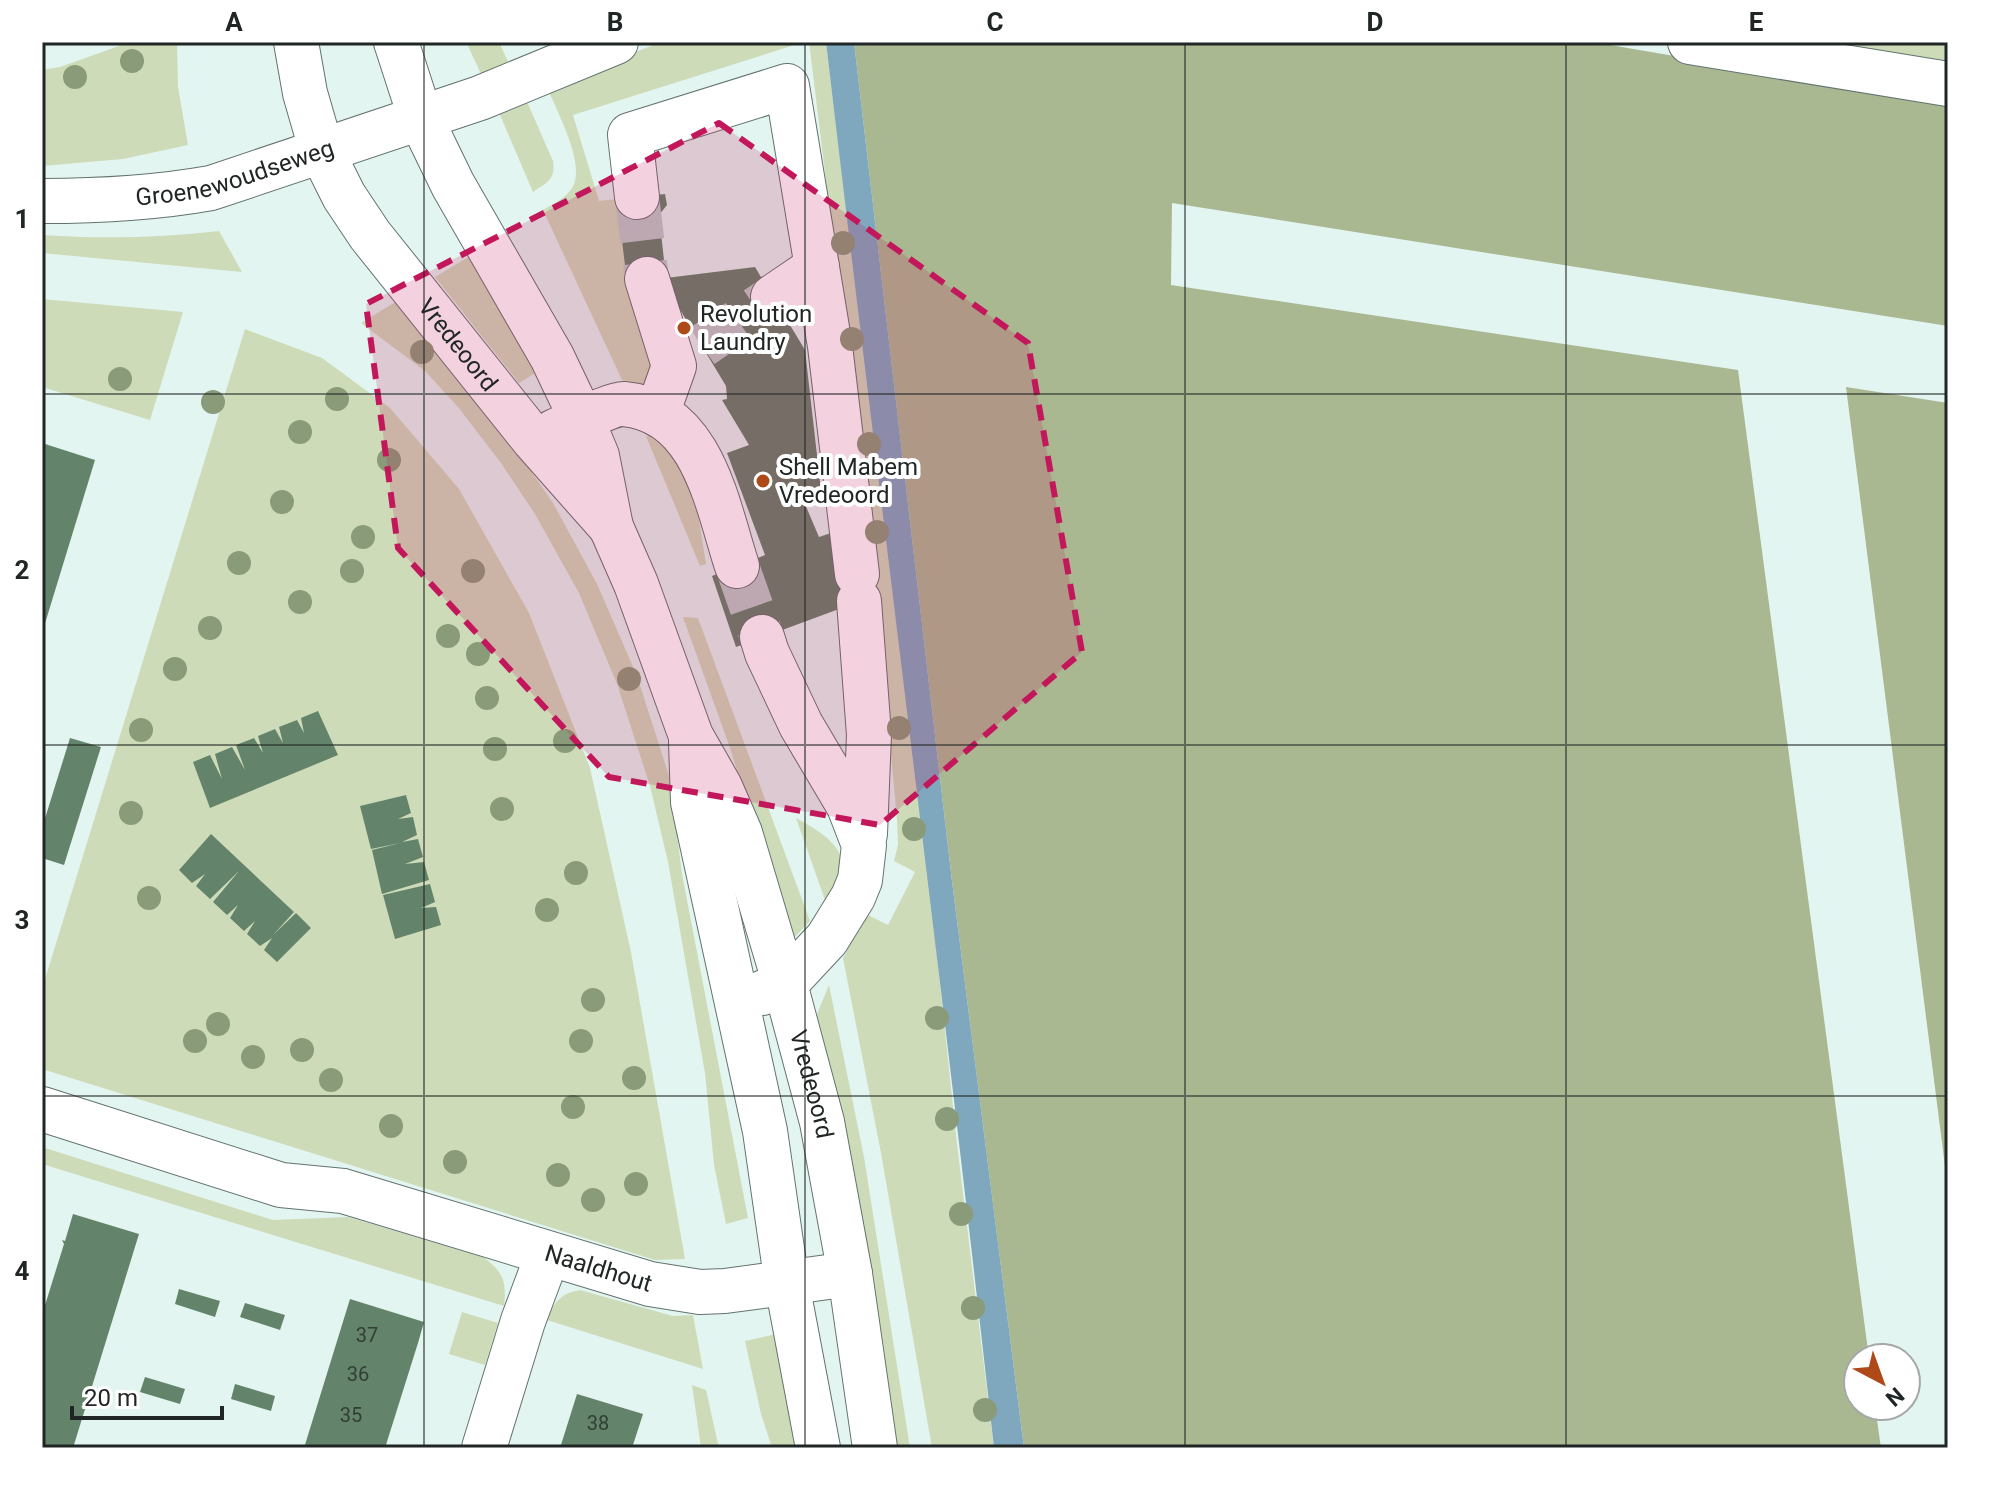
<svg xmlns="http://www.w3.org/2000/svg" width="1990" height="1490" font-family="Roboto,sans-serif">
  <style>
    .green { fill: #cedbb9 }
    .forest { fill: #aab892 }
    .water { fill: #7fa8be }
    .building { fill: #63846a }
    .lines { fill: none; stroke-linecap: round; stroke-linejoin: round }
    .minor-tunnel { stroke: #bcccc7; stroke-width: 44; stroke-dasharray: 44 22; stroke-linecap: butt }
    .minor-casing { stroke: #63736f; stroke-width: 46 }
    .minor { stroke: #fff; stroke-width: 44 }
    .tree { fill: #8a9b79 }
    .marked { fill: #c2185b; fill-opacity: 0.2; stroke: #c2185b; stroke-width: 6; stroke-dasharray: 16 10; stroke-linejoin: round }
    .grid { fill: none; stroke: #202625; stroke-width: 2; stroke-opacity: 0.55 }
    .poi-dot { fill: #ae4918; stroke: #fff; stroke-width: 3 }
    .labels { text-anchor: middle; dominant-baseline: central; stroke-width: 8; stroke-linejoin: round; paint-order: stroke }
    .number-label { font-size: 20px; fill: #313e36 }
    .street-label { font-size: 24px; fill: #202625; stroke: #fff }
    .poi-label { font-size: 24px; fill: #202625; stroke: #fff; text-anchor: start }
    .neatline { fill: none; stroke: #202625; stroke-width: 3 }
    .grid-label { font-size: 26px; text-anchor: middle; font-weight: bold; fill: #202625 }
  </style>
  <rect width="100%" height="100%" fill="#e3f5f0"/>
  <path class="green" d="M130,42H177L178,87L188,145L123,159L42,166V70L60,67Z
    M466,42H499L510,66L483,78Z
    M661,42H804L573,115L599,201L617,199L655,372L648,386L622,380L543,210C553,204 566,198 572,188C587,165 556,110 547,87Z
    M809,42H826L930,890L957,1144L994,1448H932L881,1153L843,958L866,914L888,925L915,872L894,861L898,845L897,820L876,587Z
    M1795,42H1940L1948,43V66Z
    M525,97L553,161C556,179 547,183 533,192L497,108Z
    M219,231L242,272L42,253V235C101,239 160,238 219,231Z
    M470,256L537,372L519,383L435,277Z
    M42,299L183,312L150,420L42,387Z
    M397,301L517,451L553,503L597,584L637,676L670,779L682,874L748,1218L726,1224L714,1165L705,1073L668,862L650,786L617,684L579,593L535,514L501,463L458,407L425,371L361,323Z
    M245,329L322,358L390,408L459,489L529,613L590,768L631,952L685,1259L655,1260L42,1069V989Z
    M660,435L671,447L696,501L706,564L700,566L646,436Z
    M683,617L698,618L810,921L791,941L729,745Z
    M796,818C819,831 851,847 841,880C839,886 830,894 825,900Z
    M829,985L864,1157L910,1448H897L812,1026Z
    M42,1147L273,1220L348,1217L483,1257C503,1271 507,1282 504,1306L42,1164Z
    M580,1290L673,1316L693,1315L703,1369L547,1320C553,1303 561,1293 580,1290Z
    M462,1312L498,1323L485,1365L449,1354Z
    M776,1334L806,1448H772L761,1414L745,1341Z
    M692,1385L706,1390L719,1448H701Z"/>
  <path class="forest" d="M854,42H1593L1948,103V326L1172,203L1171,285L1738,370L1869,1358H1858V1406H1875L1881,1448H1024L952,881Z
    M1846,387L1948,403V1190Z"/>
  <path class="water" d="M826,42H854L952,881L1024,1448H994C942,979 881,511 826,42Z"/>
  <path class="building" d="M665,194L667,205L659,215L666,278L755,267L805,350L821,490L802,497L819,537L840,530L866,599L736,647L712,576L765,555L727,453L749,445L722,400L727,399L726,386L661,278L627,282L617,199Z
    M42,443L95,460L43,630H42Z
    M318,711L338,755L210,808L193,762L210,755L222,779L215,754L232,747L245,770L236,745L254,738L263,753L258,736L275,729L283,743L279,727L297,720L304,733L301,718Z
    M70,738L101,747L64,865L42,858V828Z
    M406,795L411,813L398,819L413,817L417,835L402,842L418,839L423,857L405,864L424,862L429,880L382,894L372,850L400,843L371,849L360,806Z
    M211,834L294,912L273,935L296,913L311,928L277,962L264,950L272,938L260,946L247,934L255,921L244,931L230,918L238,905L227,915L213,902L239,871L210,899L196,886L205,874L192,883L179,870Z
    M430,884L435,902L421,908L436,907L441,925L395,939L383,895Z
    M73,1214L139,1234L73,1448H42V1315L64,1244L62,1240L65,1241Z
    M179,1289L220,1301L215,1317L175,1304Z
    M350,1299L424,1322L418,1343L385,1448H304Z
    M245,1303L285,1315L280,1330L240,1317Z
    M145,1377L185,1389L180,1404L140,1392Z
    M235,1384L275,1396L271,1411L231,1399Z
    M577,1394L643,1414L632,1448H560Z"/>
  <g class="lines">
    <path class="minor-tunnel" d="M637,197L647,279
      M702,346L773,297
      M737,566L762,637"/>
    <g class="minor-casing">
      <g id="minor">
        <path id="s1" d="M296,42L305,93L322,152L344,196L370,235L534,440L611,527"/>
        <path id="s2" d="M396,42L421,119L453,185L552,357L582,420L597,456L611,527L636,584L691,736L720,787L740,833L785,984L822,1122L850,1274L875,1448"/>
        <path d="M1690,42L1948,84"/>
        <path d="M637,197L630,135L787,86L830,346L857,574"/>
        <path id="s3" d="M42,201C99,201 155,198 211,188L480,98L616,42"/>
        <path d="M647,279L674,366L657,414"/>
        <path d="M773,297L817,267"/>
        <path d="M555,431C568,426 613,403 624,404C703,411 717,505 737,566"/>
        <path d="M859,601L869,735L865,834"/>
        <path d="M691,742L693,802L765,1131L787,1284L818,1448"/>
        <path d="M762,993L785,984L827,939L853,897L860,880L864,845L849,806L801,725L767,653L762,637"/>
        <path id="s4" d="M42,1109L281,1185L343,1191L650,1284L700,1292L725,1291L850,1274"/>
        <path d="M484,1448L523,1321L548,1254"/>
      </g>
    </g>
    <use href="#minor" class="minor"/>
  </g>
  <g class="tree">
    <circle cx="132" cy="61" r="12"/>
    <circle cx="75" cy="77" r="12"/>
    <circle cx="843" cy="243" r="12"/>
    <circle cx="852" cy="339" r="12"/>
    <circle cx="422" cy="352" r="12"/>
    <circle cx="120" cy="379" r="12"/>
    <circle cx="337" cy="399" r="12"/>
    <circle cx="213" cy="402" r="12"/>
    <circle cx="300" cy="432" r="12"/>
    <circle cx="869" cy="444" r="12"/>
    <circle cx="389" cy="460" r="12"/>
    <circle cx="282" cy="502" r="12"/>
    <circle cx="877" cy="532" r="12"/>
    <circle cx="363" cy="537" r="12"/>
    <circle cx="239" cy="563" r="12"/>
    <circle cx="352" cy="571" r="12"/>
    <circle cx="473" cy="571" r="12"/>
    <circle cx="300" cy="602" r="12"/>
    <circle cx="210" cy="628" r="12"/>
    <circle cx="448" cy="636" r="12"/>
    <circle cx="478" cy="654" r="12"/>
    <circle cx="175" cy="669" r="12"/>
    <circle cx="629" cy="679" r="12"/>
    <circle cx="487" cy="698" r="12"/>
    <circle cx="899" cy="728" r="12"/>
    <circle cx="141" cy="730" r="12"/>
    <circle cx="565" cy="741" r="12"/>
    <circle cx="495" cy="749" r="12"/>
    <circle cx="502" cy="809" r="12"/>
    <circle cx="131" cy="813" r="12"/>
    <circle cx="914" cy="829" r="12"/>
    <circle cx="576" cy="873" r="12"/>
    <circle cx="149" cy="898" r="12"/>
    <circle cx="547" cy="910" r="12"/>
    <circle cx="593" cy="1000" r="12"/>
    <circle cx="937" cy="1018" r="12"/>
    <circle cx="218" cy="1024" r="12"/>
    <circle cx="195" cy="1041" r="12"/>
    <circle cx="581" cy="1041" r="12"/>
    <circle cx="302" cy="1050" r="12"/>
    <circle cx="253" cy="1057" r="12"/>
    <circle cx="634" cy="1078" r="12"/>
    <circle cx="331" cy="1080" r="12"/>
    <circle cx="573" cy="1107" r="12"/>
    <circle cx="947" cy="1119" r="12"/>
    <circle cx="391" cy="1126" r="12"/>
    <circle cx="455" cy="1162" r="12"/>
    <circle cx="558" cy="1175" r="12"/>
    <circle cx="636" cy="1184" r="12"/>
    <circle cx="593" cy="1200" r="12"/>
    <circle cx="961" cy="1214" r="12"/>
    <circle cx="973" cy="1308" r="12"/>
    <circle cx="985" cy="1410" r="12"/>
  </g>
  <path class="marked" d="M719,123L1028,343L1082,652L880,825L609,777L398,548L366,304Z"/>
  <path class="grid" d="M424,42V1448M805,42V1448M1185,42V1448M1566,42V1448M42,394H1948M42,745H1948M42,1096H1948"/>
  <g class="poi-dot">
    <circle cx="684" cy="328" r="8"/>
    <circle cx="763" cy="481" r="8"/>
  </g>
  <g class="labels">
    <g class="number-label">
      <text x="367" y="1335">37</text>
      <text x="358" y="1374">36</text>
      <text x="351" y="1415">35</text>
      <text x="598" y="1423">38</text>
    </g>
    <g class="street-label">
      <text stroke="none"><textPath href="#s3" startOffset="196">Groenewoudseweg</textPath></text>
      <text stroke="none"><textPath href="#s1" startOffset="350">Vredeoord</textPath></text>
      <text stroke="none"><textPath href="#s2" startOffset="1128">Vredeoord</textPath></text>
      <text stroke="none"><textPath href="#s4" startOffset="580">Naaldhout</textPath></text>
    </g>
    <g class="poi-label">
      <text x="700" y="314">Revolution<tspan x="700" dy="28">Laundry</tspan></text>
      <text x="779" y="467">Shell Mabem<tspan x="779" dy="28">Vredeoord</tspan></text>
    </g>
  </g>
  <rect width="1990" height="1490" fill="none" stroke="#ffffff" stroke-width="88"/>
  <g transform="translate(1882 1382) rotate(139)"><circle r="38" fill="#ffffff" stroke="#a6a8a8" stroke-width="2"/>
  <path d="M0-6L14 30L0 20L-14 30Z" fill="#ae4918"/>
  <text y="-12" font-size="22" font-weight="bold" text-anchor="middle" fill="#202625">N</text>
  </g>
  <path d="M72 1406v12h150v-12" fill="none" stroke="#202625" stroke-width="4"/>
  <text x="84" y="1406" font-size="24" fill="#202625" stroke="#ffffff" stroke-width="6" paint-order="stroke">20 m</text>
  <rect x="44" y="44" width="1902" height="1402" class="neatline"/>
  <g class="grid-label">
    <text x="234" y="31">A</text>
    <text x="615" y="31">B</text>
    <text x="995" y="31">C</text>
    <text x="1375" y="31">D</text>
    <text x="1756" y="31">E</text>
    <text x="22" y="228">1</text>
    <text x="22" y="579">2</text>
    <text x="22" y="929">3</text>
    <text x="22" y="1280">4</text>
  </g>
</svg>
